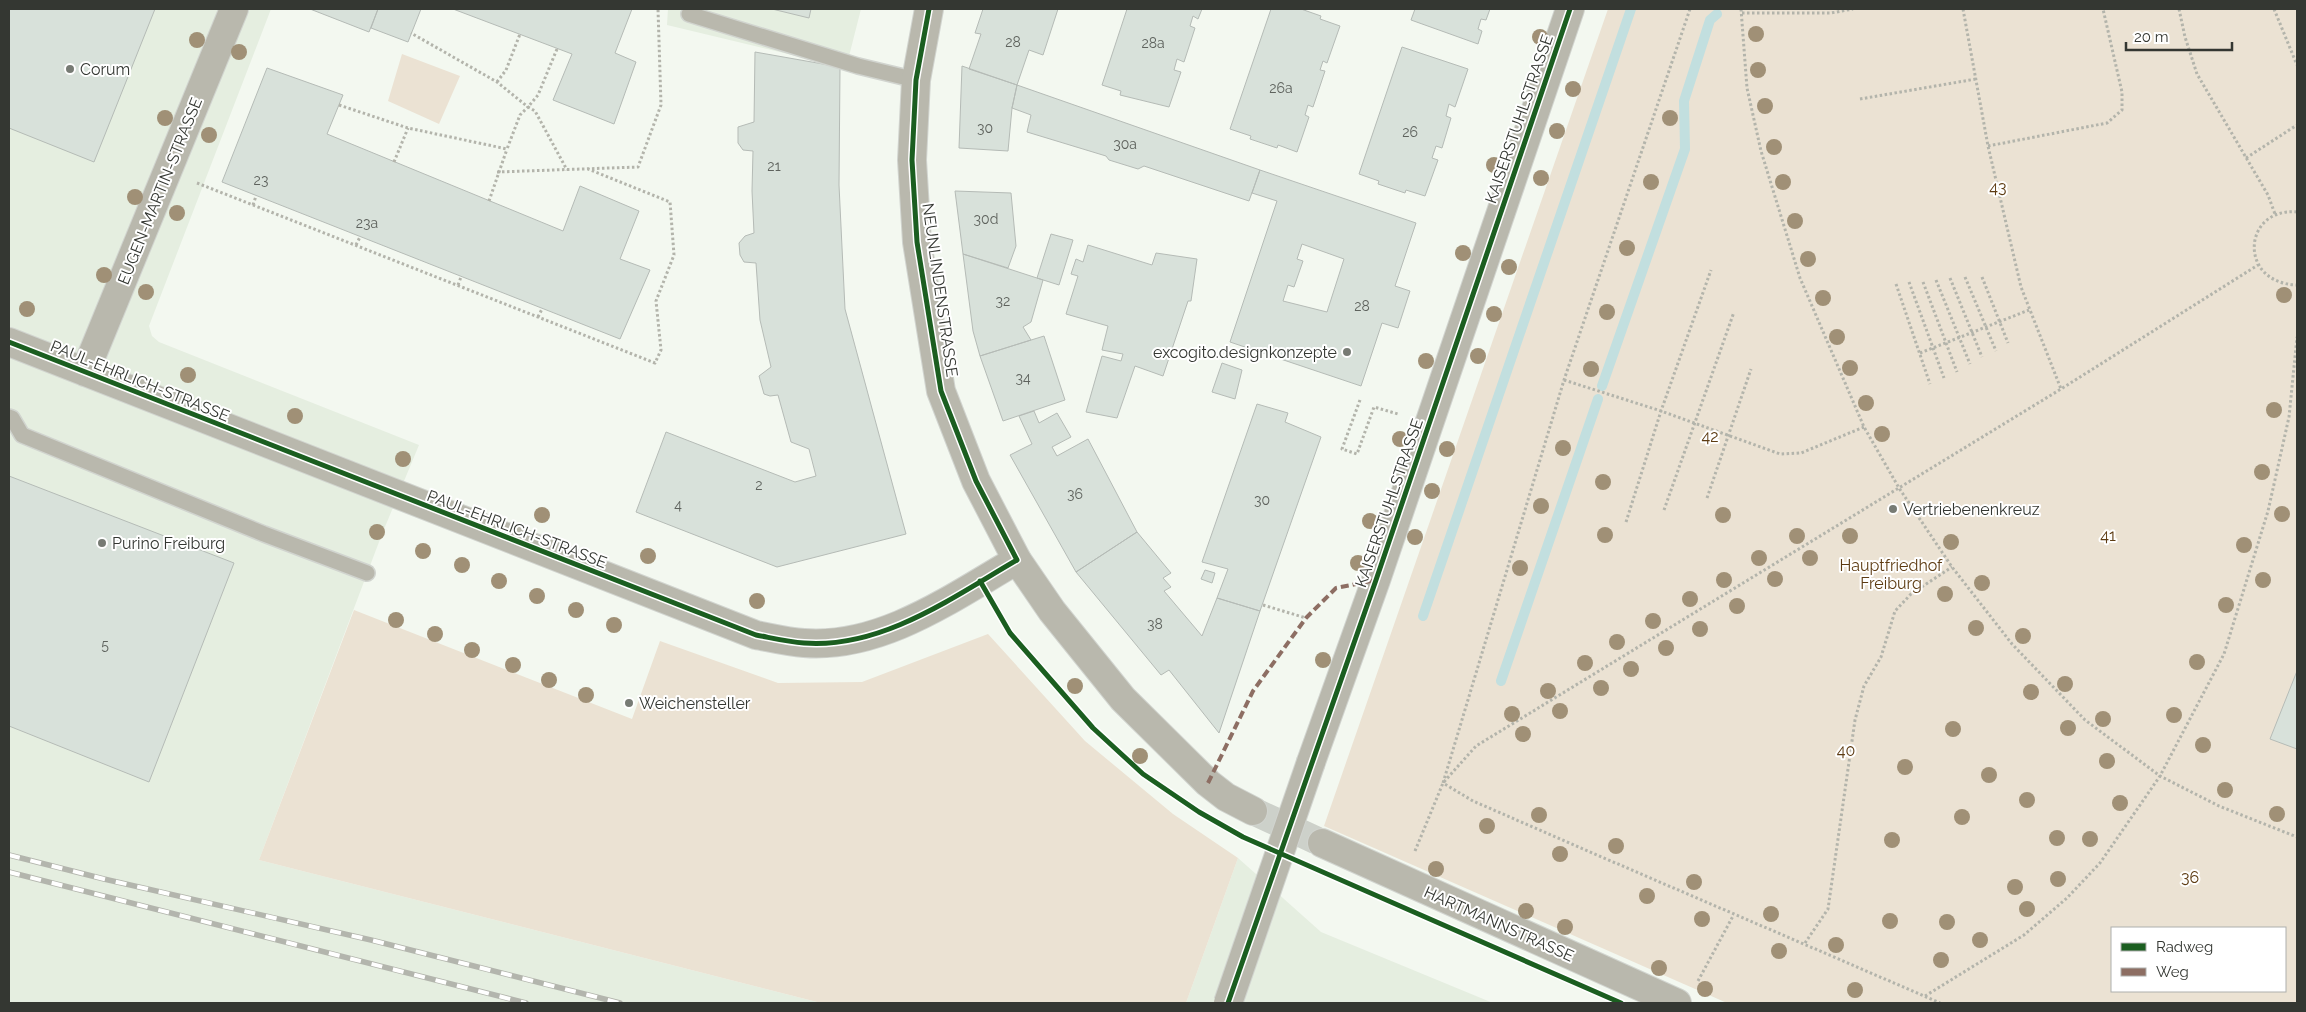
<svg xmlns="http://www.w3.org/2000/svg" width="2306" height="1012" font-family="Raleway,sans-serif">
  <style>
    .built { fill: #e5eee0 }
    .green { fill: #ebe2d3; fill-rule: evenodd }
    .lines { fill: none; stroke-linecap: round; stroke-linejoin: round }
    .stream { stroke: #c2dfdf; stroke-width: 10 }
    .building { fill: #d8e1da; stroke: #b5bbb6; fill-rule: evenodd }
    .tertiary-tunnel { stroke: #cdd1ca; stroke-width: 28; stroke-dasharray: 28 14; stroke-linecap: butt }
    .service-casing { stroke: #d1d4cf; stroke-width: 18 }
    .minor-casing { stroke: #d1d4cf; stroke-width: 30 }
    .tertiary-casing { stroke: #d1d4cf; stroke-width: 30 }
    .path { stroke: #b3b4ab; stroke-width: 3; stroke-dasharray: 2.5 2.5; stroke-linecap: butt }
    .service { stroke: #b9b8ad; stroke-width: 15 }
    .minor { stroke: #b9b8ad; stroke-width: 28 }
    .tertiary { stroke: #b9b8ad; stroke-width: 28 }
    .rail-casing { stroke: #b3b5ad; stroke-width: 5.5 }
    .rail { stroke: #fff; stroke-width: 4; stroke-dasharray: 11; stroke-linecap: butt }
    .minor-bridge-casing { stroke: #d1d4cf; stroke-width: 30; stroke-linecap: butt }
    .minor-bridge { stroke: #b9b8ad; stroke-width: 28 }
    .quiet { stroke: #8d6e63; stroke-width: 4; stroke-dasharray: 8 4; stroke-linecap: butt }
    .cycleway-casing { stroke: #fff; stroke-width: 8 }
    .cycleway { stroke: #1b5e20; stroke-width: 5 }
    .tree { fill: #a09076 }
    .poi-dot { fill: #777b74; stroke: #fff; stroke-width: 2 }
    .labels { text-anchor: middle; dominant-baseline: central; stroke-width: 4; stroke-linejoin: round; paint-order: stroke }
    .number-label { font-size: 14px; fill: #5e625d }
    .poi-label { font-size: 16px; fill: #343732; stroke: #fff; text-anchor: start }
    .street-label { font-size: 16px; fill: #343732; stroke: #fff }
    .park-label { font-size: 16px; fill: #5d3b12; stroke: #fff }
  </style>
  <rect width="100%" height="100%" fill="#f3f8f0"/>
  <path class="built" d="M9,9H271L149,326L152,336L159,342L419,445L382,534L259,860L821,1003H9Z
    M668,9H861L846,68L667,25Z
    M1238,858L1321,932L1493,1003H1186Z"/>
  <path class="green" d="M1608,9H2297V1003H1727L1324,826ZM2112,928H2285V991H2112Z
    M402,54L460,76L439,124L388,101Z
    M354,610L632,719L660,641L778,683L862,682L988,634L1085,741L1173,814L1238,858L1186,1003H821L259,860Z"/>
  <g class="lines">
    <path class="stream" d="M1602,386L1685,149L1684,101L1710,20L1717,14
      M1423,616L1631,9
      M1501,681L1598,399"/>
  </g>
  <path class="building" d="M9,9H155L94,162L9,128Z
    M310,9H378L369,32Z
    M378,9H421L408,42L371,28Z
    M453,9H632L615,53L636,62L614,124L553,100L572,54Z
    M772,9H811L809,18Z
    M983,9H1058L1043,55L1029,50L1017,85L969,69L981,34L975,33Z
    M1127,9H1202L1198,19L1193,16L1190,26L1195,28L1184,62L1177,59L1174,70L1181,72L1169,107L1120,95L1121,91L1102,85Z
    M1271,9H1301L1321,16L1320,19L1340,26L1327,63L1323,61L1320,70L1325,71L1313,107L1308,105L1305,115L1309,117L1297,152L1278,145L1277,148L1250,139L1251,136L1230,129Z
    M1415,9H1490L1486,20L1481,19L1478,29L1482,31L1478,44L1411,20Z
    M1402,47L1468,69L1455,107L1449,104L1446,116L1451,118L1442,148L1436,146L1432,158L1438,160L1425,196L1406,190L1405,193L1378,184L1379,181L1359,174Z
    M755,52L840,67L839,185L845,309L906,534L777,567L636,512L666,432L795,482L816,476L809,449L791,442L778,395L770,396L764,394L759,376L771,367L760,320L756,263L744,262L740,255L739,243L745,236L754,233L752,191L753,151L743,150L738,143V127L754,122Z
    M962,66L1017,85L1012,108L1008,151L959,148Z
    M267,68L343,95L327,134L563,231L580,186L639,211L620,259L650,270L620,339L222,182Z
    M1017,85L1260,170L1249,201L1144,166L1138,169L1109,160L1106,156L1027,132L1031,115L1012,108Z
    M1260,170L1416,223L1395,286L1410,291L1398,328L1382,323L1361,386L1230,342L1277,201L1252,193ZM1302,244L1344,259L1327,312L1283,301L1288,285L1294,287L1303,261L1297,259Z
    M955,191L1011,193L1016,246L1008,268L963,254Z
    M1051,234L1073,240L1059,285L1037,278Z
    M1088,245L1152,265L1156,253L1197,259L1191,301H1188L1163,376L1135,366L1117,418L1086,412L1102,356L1121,361L1123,354L1102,350L1108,326L1066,314L1078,276L1071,274L1076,259L1083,262Z
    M963,254L1043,280L1031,322L1023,327L1031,340L980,356L973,331Z
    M1044,336L1065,400L1003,421L980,356Z
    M1222,363L1242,370L1235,399L1212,392Z
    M1257,404L1288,413L1285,422L1321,437L1260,611L1217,598L1228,569L1202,562Z
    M1034,411L1039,423L1057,413L1071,437L1052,447L1057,456L1088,439L1137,532L1076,572L1010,455L1032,444L1019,416Z
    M9,476L234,563L149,782L9,726Z
    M1137,532L1171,573L1163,578L1171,587L1164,591L1202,636L1217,598L1260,611L1219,733L1169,670L1161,675L1076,572Z
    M1205,570L1215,573L1212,583L1201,579Z
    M2297,671V749L2270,739Z"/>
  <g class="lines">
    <path class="tertiary-tunnel" d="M1253,811L1322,843"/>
    <g class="service-casing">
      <path id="service" d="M689,14L858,66L916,80
        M9,417L12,418L22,435L264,534L367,573"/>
    </g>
    <g class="minor-casing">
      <path id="minor" d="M9,342L756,635C772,638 788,642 804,643C882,649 953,597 1017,560
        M85,372L234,9
        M1311,762L1376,580L1570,9"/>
    </g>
    <g class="tertiary-casing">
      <path id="tertiary" d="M929,9L916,80L912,160L917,242L941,391L976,481L1017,560L1052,611L1123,699L1208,783L1226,797L1253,811
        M1322,843L1677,1003"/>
    </g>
    <path class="path" d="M1690,9L1564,380L1443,783L1473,801C1628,869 1784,935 1940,1003
      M1741,9L1747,88L1761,151L1800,278L1864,427L1899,488L1952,567L2012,644L2085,720L2160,776L2219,806L2297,837
      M1963,9L1988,146L2021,287L2061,389
      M2179,9L2185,37L2197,74L2268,195L2275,214
      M2274,9L2297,65
      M1742,13H1831L1853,9
      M557,49L538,95L528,107L535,111L567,170
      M497,82L506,70L520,34
      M1860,99L1976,79
      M339,105L408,128L507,149L520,115L528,107L497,82L411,33
      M1988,146L2107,123L2122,110V92L2103,9
      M2246,158L2297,125
      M394,162L408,128
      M497,172L638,167L661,105L658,9
      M197,183L655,363L661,350L656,301L674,255L670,202L588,169
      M489,201L507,149
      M253,205L256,196
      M2297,212C2243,207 2237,283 2297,285
      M356,245L360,237
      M1965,277L1996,351
      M1982,277L2008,343
      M1950,278L1982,357
      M1936,280L1970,364
      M1909,282L1944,378
      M1923,282L1957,372
      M1896,284L1930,384
      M458,285L461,277
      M538,317L542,309
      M1920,353L2029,310
      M1564,380L1661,411L1780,454L1801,453L1864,427
      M1360,400L1342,449L1357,454L1374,407L1398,414
      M1707,498L1751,369
      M1664,510L1734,312
      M1626,522L1661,411L1711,270
      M1263,605L1306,618
      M1415,851L1443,783L1476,746L2061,389L2258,265
      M1805,943L1828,909L1855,720L1864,686L1881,657L1895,611L1911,594L1952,567
      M1698,981L1733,916
      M1925,996L2024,935L2067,898L2100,863L2160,776L2224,654L2268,511L2289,417L2297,337"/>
    <use href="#service" class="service"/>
    <use href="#minor" class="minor"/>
    <use href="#tertiary" class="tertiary"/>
    <g class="rail-casing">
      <path id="rail" d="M9,855L104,879L371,940L620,1003
        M9,872L526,1003"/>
    </g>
    <use href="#rail" class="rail"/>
    <g class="minor-bridge-casing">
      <path id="minor-bridge" d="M1228,1003L1311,762"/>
    </g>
    <use href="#minor-bridge" class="minor-bridge"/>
    <path class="quiet" d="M1208,783L1253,691L1306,618L1336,588L1376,580"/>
    <g class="cycleway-casing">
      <path id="cycleway" d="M9,342L756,635C772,638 788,642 804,643C882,649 953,597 1017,560L976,481L941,391L931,329L917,242L912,160L916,80L929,9
        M980,581L1010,633L1093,728L1143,774L1199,812L1243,837L1621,1003
        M1228,1003L1376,580L1570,9"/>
    </g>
    <use href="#cycleway" class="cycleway"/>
  </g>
  <g class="tree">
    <circle cx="1756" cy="34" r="8"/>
    <circle cx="1540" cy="37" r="8"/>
    <circle cx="197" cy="40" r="8"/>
    <circle cx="239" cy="52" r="8"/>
    <circle cx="1758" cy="70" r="8"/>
    <circle cx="1573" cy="89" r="8"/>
    <circle cx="1765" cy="106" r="8"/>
    <circle cx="165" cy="118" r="8"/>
    <circle cx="1670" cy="118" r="8"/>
    <circle cx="1557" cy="131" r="8"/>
    <circle cx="209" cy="135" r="8"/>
    <circle cx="1774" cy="147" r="8"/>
    <circle cx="1494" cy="165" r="8"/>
    <circle cx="1541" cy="178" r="8"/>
    <circle cx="1651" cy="182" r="8"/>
    <circle cx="1783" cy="182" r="8"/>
    <circle cx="135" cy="197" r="8"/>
    <circle cx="177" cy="213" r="8"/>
    <circle cx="1795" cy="221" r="8"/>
    <circle cx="1627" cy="248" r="8"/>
    <circle cx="1463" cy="253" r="8"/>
    <circle cx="1808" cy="259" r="8"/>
    <circle cx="1509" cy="267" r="8"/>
    <circle cx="104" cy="275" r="8"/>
    <circle cx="146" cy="292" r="8"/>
    <circle cx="2284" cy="295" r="8"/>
    <circle cx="1823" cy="298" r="8"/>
    <circle cx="27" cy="309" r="8"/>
    <circle cx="1607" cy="312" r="8"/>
    <circle cx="1494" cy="314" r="8"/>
    <circle cx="1837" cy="337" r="8"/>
    <circle cx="1478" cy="356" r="8"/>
    <circle cx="1426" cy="361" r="8"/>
    <circle cx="1850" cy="368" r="8"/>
    <circle cx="1591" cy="369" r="8"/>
    <circle cx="188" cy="375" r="8"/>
    <circle cx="1866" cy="403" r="8"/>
    <circle cx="2274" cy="410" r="8"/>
    <circle cx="295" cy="416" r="8"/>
    <circle cx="1882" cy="434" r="8"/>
    <circle cx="1400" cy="439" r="8"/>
    <circle cx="1563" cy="448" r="8"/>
    <circle cx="1447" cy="449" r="8"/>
    <circle cx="403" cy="459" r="8"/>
    <circle cx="2262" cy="472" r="8"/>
    <circle cx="1603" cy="482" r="8"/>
    <circle cx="1432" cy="491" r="8"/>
    <circle cx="1541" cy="506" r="8"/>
    <circle cx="2282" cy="514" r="8"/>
    <circle cx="542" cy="515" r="8"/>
    <circle cx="1723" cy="515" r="8"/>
    <circle cx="1370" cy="521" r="8"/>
    <circle cx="377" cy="532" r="8"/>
    <circle cx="1605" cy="535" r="8"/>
    <circle cx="1797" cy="536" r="8"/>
    <circle cx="1850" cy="536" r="8"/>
    <circle cx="1415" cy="537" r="8"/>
    <circle cx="1951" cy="542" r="8"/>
    <circle cx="2244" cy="545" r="8"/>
    <circle cx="423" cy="551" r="8"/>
    <circle cx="648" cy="556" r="8"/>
    <circle cx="1759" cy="558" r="8"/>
    <circle cx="1810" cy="558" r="8"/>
    <circle cx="1358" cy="563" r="8"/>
    <circle cx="462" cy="565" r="8"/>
    <circle cx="1520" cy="568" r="8"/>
    <circle cx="1775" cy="579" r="8"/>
    <circle cx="1724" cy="580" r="8"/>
    <circle cx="2263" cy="580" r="8"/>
    <circle cx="499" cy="581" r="8"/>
    <circle cx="1982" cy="583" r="8"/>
    <circle cx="1945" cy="594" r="8"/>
    <circle cx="537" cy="596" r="8"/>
    <circle cx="1690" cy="599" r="8"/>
    <circle cx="757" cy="601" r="8"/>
    <circle cx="2226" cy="605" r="8"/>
    <circle cx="1737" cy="606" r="8"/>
    <circle cx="576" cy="610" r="8"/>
    <circle cx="396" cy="620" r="8"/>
    <circle cx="1653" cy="621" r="8"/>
    <circle cx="614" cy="625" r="8"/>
    <circle cx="1976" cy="628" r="8"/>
    <circle cx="1700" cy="629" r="8"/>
    <circle cx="435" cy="634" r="8"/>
    <circle cx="2023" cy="636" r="8"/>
    <circle cx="1617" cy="642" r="8"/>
    <circle cx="1666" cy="648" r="8"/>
    <circle cx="472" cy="650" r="8"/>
    <circle cx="1323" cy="660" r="8"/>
    <circle cx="2197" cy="662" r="8"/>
    <circle cx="1585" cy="663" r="8"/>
    <circle cx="513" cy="665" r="8"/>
    <circle cx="1631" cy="669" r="8"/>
    <circle cx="549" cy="680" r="8"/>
    <circle cx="2065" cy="684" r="8"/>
    <circle cx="1075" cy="686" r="8"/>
    <circle cx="1601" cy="688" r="8"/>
    <circle cx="1548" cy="691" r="8"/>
    <circle cx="2031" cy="692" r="8"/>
    <circle cx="586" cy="695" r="8"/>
    <circle cx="1560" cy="711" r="8"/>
    <circle cx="1512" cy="714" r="8"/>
    <circle cx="2174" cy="715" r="8"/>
    <circle cx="2103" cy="719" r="8"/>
    <circle cx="2068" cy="728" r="8"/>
    <circle cx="1953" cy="729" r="8"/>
    <circle cx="1523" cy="734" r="8"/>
    <circle cx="2203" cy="745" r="8"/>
    <circle cx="1140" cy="756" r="8"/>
    <circle cx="2107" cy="761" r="8"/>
    <circle cx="1905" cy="767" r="8"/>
    <circle cx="1989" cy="775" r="8"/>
    <circle cx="2225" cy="790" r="8"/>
    <circle cx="2027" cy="800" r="8"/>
    <circle cx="2120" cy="803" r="8"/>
    <circle cx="2277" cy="814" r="8"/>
    <circle cx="1539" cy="815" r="8"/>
    <circle cx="1962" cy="817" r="8"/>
    <circle cx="1487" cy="826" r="8"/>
    <circle cx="2057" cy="838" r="8"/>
    <circle cx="2090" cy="839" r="8"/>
    <circle cx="1892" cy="840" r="8"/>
    <circle cx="1616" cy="846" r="8"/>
    <circle cx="1560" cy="854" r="8"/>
    <circle cx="1436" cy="869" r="8"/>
    <circle cx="2058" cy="879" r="8"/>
    <circle cx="1694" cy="882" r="8"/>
    <circle cx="2015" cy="887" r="8"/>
    <circle cx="1647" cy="896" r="8"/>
    <circle cx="2027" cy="909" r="8"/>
    <circle cx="1526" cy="911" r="8"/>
    <circle cx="1771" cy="914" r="8"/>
    <circle cx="1702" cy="919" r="8"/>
    <circle cx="1890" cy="921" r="8"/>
    <circle cx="1947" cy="922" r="8"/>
    <circle cx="1565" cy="927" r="8"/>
    <circle cx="1980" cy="940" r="8"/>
    <circle cx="1836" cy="945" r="8"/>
    <circle cx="1779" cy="951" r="8"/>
    <circle cx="1941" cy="960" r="8"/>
    <circle cx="1659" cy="968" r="8"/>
    <circle cx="1705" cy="989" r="8"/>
    <circle cx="1855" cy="990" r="8"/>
  </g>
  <g class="poi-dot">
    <circle cx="70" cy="69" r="5"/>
    <circle cx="1347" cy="352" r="5"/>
    <circle cx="1893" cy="509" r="5"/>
    <circle cx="102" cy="543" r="5"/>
    <circle cx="629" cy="703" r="5"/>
  </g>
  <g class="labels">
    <g class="number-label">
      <text x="1013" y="42">28</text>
      <text x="1153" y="43">28a</text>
      <text x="1281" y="88">26a</text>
      <text x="985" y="128">30</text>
      <text x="1410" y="132">26</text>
      <text x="1125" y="144">30a</text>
      <text x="774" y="166">21</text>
      <text x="261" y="180">23</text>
      <text x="986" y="219">30d</text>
      <text x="367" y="223">23a</text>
      <text x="1003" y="301">32</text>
      <text x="1362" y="306">28</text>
      <text x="1023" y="378">34</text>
      <text x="759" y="485">2</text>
      <text x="1075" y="494">36</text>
      <text x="1262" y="500">30</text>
      <text x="678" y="505">4</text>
      <text x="1155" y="624">38</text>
      <text x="105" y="645">5</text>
    </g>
    <g class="poi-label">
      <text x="80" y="69">Corum</text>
      <text x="1337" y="352" text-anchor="end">excogito.designkonzepte</text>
      <text x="1903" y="509">Vertriebenenkreuz</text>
      <text x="112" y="543">Purino Freiburg</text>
      <text x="639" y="703">Weichensteller</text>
    </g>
    <g class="street-label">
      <text transform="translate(1519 119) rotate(-71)">KAISERSTUHLSTRASSE</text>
      <text transform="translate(160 191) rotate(-68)">EUGEN-MARTIN-STRASSE</text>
      <text transform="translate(940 290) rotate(82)">NEUNLINDENSTRASSE</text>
      <text transform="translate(140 381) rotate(22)">PAUL-EHRLICH-STRASSE</text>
      <text transform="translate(1389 503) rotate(-71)">KAISERSTUHLSTRASSE</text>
      <text transform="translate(517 529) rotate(21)">PAUL-EHRLICH-STRASSE</text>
      <text transform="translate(1499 924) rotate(24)">HARTMANNSTRASSE</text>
    </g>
    <g class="park-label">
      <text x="1998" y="187">43</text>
      <text x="1710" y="436">42</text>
      <text x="2108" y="535">41</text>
      <text x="1891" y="565">Hauptfriedhof<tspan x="1891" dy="18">Freiburg</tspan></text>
      <text x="1846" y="750">40</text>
      <text x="2190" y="877">36</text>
    </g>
  </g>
  <rect width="2306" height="1012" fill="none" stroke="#343732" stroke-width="20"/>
  <rect x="2111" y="927" width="175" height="65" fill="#ffffff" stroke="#aeafad"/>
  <rect x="2121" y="943" width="25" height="8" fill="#1b5e20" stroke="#aeafad"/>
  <text x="2156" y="952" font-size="15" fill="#343732">Radweg</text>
  <rect x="2121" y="968" width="25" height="8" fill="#8d6e63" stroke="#aeafad"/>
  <text x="2156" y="977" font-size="15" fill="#343732">Weg</text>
  <path d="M2126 42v8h106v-8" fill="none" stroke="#343732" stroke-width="2.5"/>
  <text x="2134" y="42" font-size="15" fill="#343732" stroke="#ffffff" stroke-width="4" paint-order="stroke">20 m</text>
</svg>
